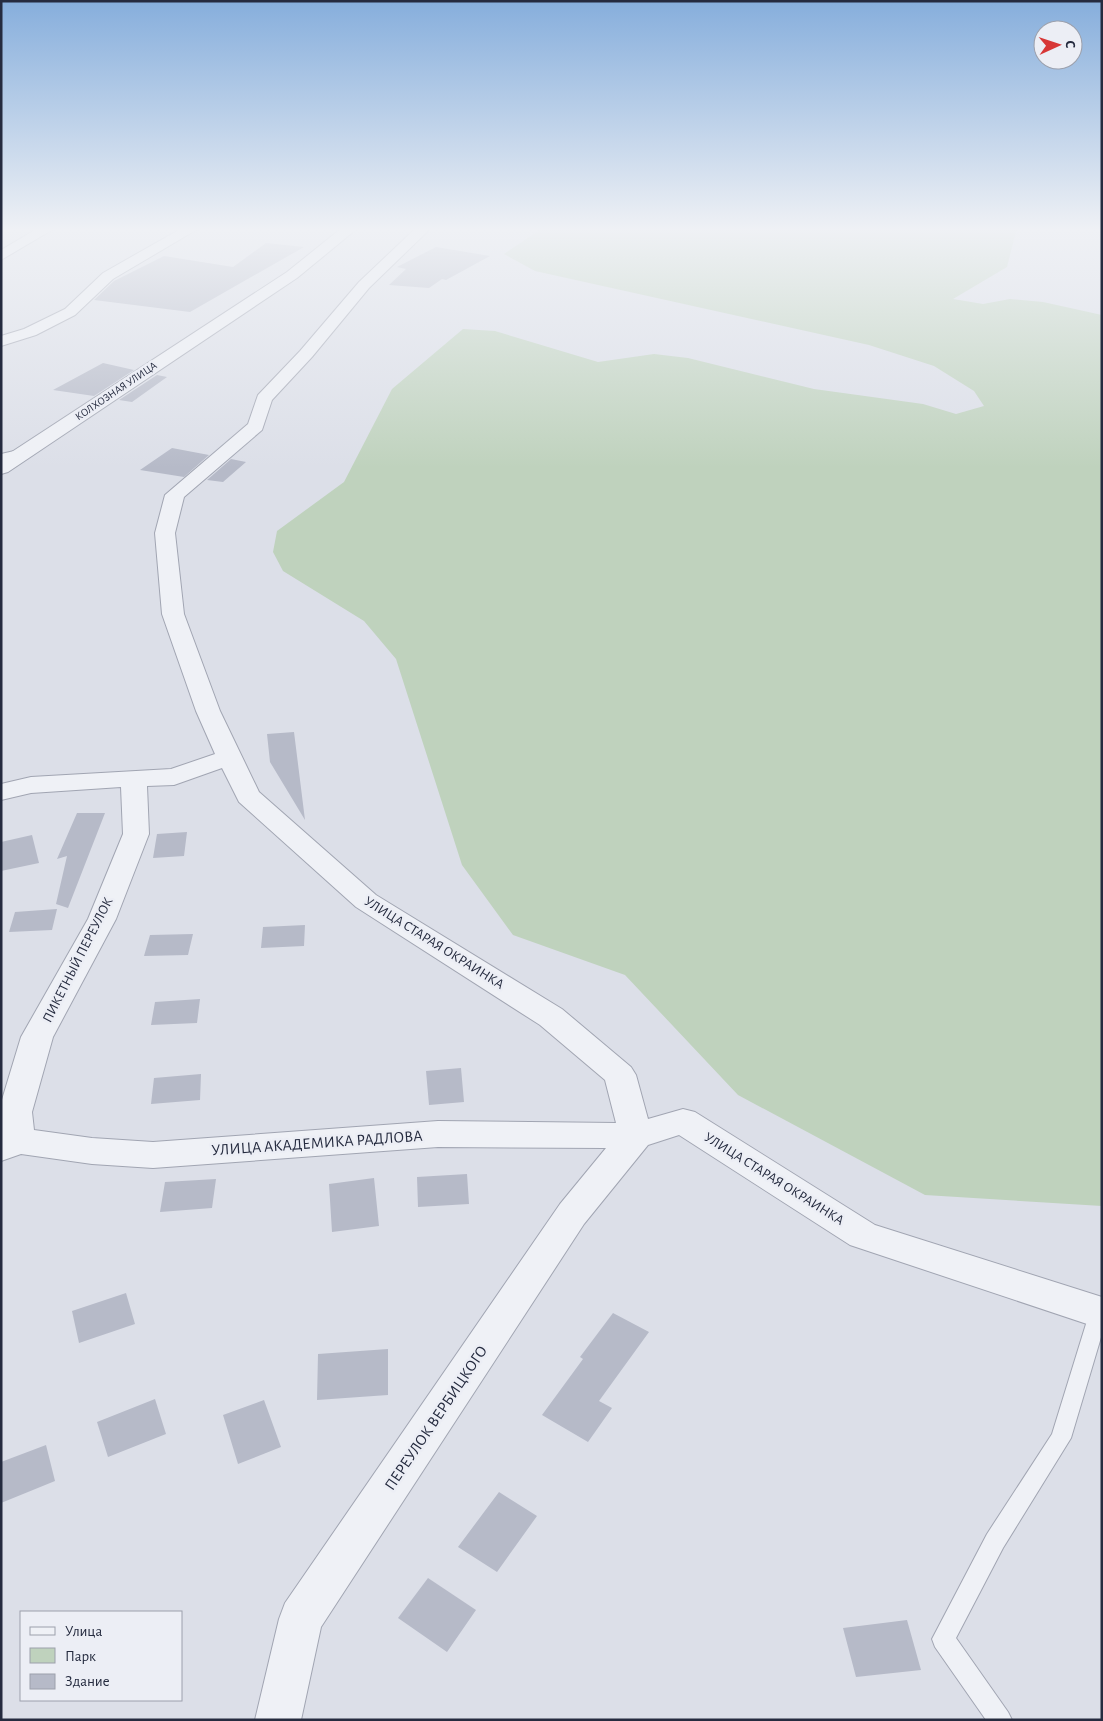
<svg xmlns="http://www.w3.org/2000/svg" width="1103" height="1721" font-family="'Alegreya Sans',sans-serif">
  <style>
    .green { fill: #bfd2bd }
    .building { fill: #b6bac8 }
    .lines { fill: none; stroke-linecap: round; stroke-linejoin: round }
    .lane-casing { stroke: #a1a5b2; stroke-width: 2 }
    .street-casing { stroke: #a1a5b2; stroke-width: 2 }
    .lane { fill: #eff1f6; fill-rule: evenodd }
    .street { fill: #eff1f6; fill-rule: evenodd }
    .labels { text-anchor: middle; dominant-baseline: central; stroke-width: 5; stroke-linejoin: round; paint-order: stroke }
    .far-street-label { font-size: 11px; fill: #252b3f; stroke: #eceef5 }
    .street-label { font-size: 14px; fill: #252b3f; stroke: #eceef5 }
    .near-street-label { font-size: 16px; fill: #252b3f; stroke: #eceef5 }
  </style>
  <rect width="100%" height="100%" fill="#dcdfe8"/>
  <path class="green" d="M544,227H1017L1007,267L953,299L983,304L1010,299L1043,302L1102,315V1206L925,1195L738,1095L625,975L513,935L462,865L396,659L364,621L283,571L273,552L277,531L344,482L392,389L463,329L495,331L598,362L654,354L688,358L814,389L923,404L956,414L984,406L974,391L934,366L869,345L535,271L504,254Z"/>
  <path class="building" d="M266,243L304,247L190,312L94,300L114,281L164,256L233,267Z
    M436,247L490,256L446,280L442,279L429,288L389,285L406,269L397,267Z
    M103,363L134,370L94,396L53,390Z
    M157,375L167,377L132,402L119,400Z
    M172,448L209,455L184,477L140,470Z
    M231,459L246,462L223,482L207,480Z
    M294,732L305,820L270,762L267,734Z
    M77,813H105L68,908L56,904L67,856L57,859Z
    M187,832L184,856L153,858L157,834Z
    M32,835L39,863L1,871V842Z
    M57,909L52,930L9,932L15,912Z
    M305,925L304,946L261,948L263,927Z
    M193,934L188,955L144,956L150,935Z
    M200,999L197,1023L151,1025L155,1002Z
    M461,1068L464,1102L429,1105L426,1071Z
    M201,1074L200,1100L151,1104L154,1078Z
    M467,1174L469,1204L418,1207L417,1177Z
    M374,1178L379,1226L332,1232L329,1184Z
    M216,1179L212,1208L160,1212L165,1182Z
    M126,1293L135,1324L79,1343L72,1311Z
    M613,1313L649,1332L599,1401L612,1408L588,1442L542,1415L583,1359L580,1357Z
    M388,1349V1395L317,1400L318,1354Z
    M155,1399L166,1434L108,1457L97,1422Z
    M264,1400L281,1447L238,1464L223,1415Z
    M46,1445L55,1481L1,1503V1462Z
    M499,1492L537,1516L497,1572L458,1547Z
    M428,1578L476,1610L447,1652L398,1618Z
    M907,1620L921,1670L856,1677L843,1628Z"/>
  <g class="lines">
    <g class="lane-casing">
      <path id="lane" d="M23,449L28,452L26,454L1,460V454Z
        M1099,1303L1102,1304V1334L1071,1438L1003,1548L956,1638L1008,1712L1012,1720H986L935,1647L932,1639L987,1534L1052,1434L1090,1311L1092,1305Z"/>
    </g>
    <g class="street-casing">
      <path id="street" d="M40,227H57L1,260V250Z
        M184,227H201L113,279L75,315L36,335L1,346V336L24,329L65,309L103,273Z
        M343,227H359L297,278L8,472L1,474V459L287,272Z
        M417,227H432L369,288L312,357L272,400L262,430L184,497L175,533L184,614L220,711L259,792L376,895L562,1009L631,1067L636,1075L648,1119L683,1109L695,1112L875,1225L1102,1297V1329L850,1245L679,1135L648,1145L584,1224L321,1627L301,1720H255L279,1619L285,1603L560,1204L606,1148L438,1147L153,1168L92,1164L21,1154L1,1161V1103L21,1037L88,919L123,834L121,787L31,793L1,800V784L31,777L171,769L215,754L196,711L162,614L155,533L165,495L248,424L258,395L300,351L359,282ZM222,768L239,802L356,907L540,1025L605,1080L616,1123L438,1121L153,1142L92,1138L34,1130L32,1112L53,1037L116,919L149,834L147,786L174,785Z"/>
    </g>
    <use href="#lane" class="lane"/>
    <use href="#street" class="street"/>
  </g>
  <linearGradient id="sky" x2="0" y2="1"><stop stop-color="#86aedc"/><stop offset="0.49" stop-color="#eff1f5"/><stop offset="1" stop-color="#eff1f5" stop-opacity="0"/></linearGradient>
  <rect width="1103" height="468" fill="url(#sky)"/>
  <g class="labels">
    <g class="far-street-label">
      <text transform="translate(116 391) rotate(-34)">КОЛХОЗНАЯ УЛИЦА</text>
    </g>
    <g class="street-label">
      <text transform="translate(434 943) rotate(32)">УЛИЦА СТАРАЯ ОКРАИНКА</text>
      <text transform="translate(78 960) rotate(-63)">ПИКЕТНЫЙ ПЕРЕУЛОК</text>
      <text transform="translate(774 1179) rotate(32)">УЛИЦА СТАРАЯ ОКРАИНКА</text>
    </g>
    <g class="near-street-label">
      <text transform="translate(317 1143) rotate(-4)">УЛИЦА АКАДЕМИКА РАДЛОВА</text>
      <text transform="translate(436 1418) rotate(-56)">ПЕРЕУЛОК ВЕРБИЦКОГО</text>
    </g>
  </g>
  <rect width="1103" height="1721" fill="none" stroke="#252b3f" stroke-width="5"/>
  <rect x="20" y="1611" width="162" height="90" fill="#eceef5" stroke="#9ca0ac"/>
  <rect x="30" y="1627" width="25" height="8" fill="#eff1f6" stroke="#9ca0ac"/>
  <text x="65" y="1636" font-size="15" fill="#252b3f">Улица</text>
  <rect x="30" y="1648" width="25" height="15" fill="#bfd2bd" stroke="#9ca0ac"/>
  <text x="65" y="1661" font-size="15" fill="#252b3f">Парк</text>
  <rect x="30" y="1674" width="25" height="15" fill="#b6bac8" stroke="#9ca0ac"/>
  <text x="65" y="1686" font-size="15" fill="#252b3f">Здание</text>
  <g transform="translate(1058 45) rotate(87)"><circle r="24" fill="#eceef5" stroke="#9ca0ac"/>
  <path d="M0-4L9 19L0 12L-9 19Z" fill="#d73737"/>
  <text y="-8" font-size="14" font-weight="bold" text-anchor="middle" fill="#252b3f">С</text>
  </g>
</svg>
